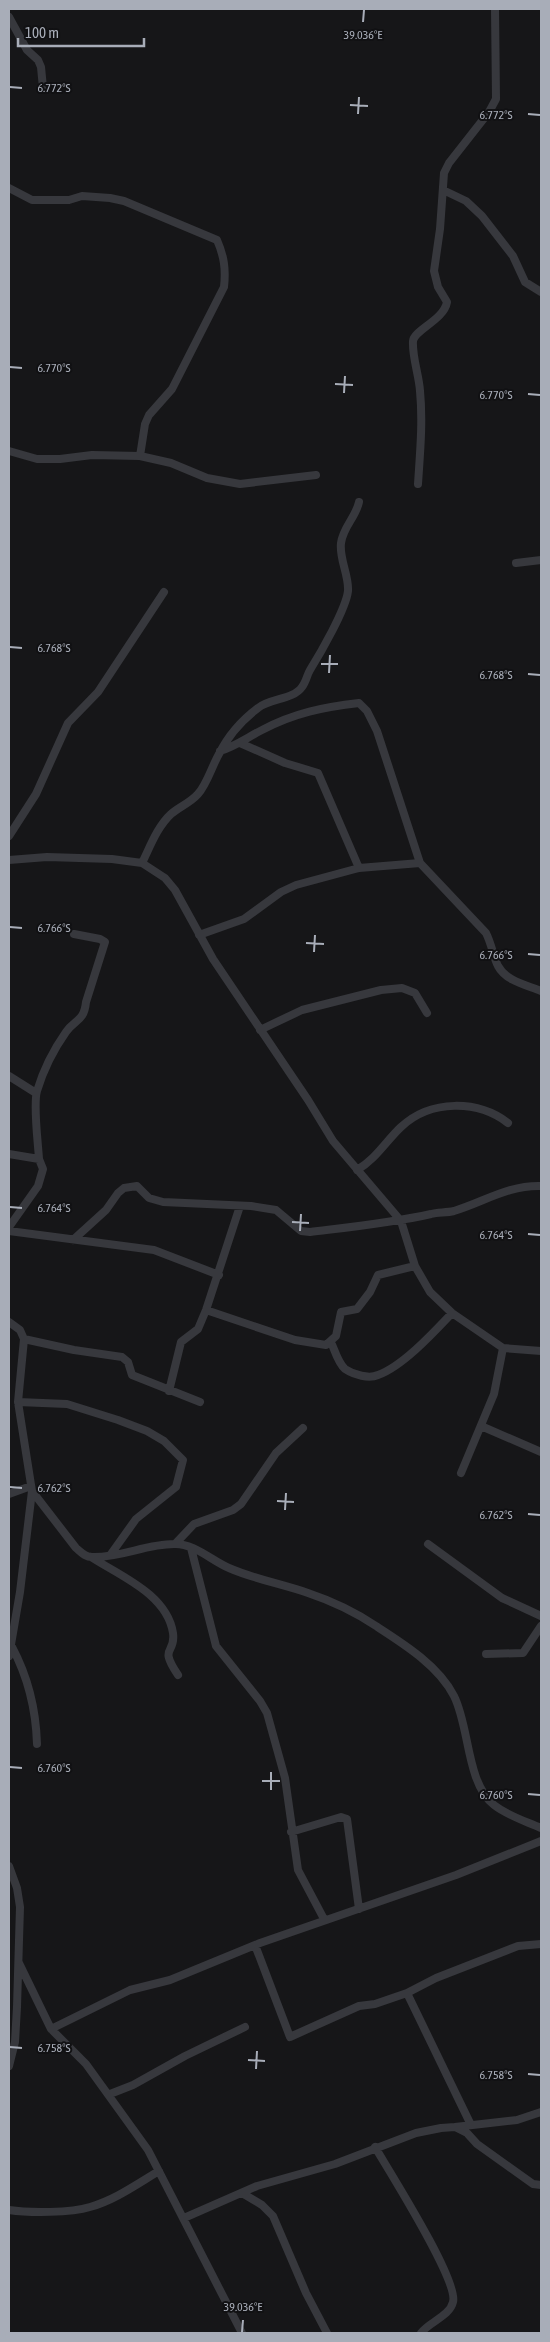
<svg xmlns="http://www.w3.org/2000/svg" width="550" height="2342" font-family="'Asap Condensed',sans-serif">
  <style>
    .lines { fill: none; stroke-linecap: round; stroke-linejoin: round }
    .minor { stroke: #37383d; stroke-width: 8 }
    .ticks { fill: none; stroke: #a8adb8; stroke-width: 2 }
    .ticks-label { font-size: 12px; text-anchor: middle; fill: #a8adb8; stroke: #111113; stroke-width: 4; stroke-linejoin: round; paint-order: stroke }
  </style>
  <rect width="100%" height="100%" fill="#161618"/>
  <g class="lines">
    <path class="minor" d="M9,17L27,50L38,60L41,67L43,88
      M9,188L32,200H69L82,196L110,198L124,201L217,240C224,256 226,269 224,287L172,389L149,415L145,424L140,456
      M443,190L466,201L482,216L513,256L525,282L541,292
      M9,451L37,459H60L92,455L140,456L171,463L207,478L240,484L316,475
      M418,484C420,453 423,422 420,391C419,375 412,357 413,341C414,330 444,320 447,302L438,287L434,271L440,229L444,173L449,163L489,112L496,99L495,9
      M516,563L541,560
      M240,743L285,763L318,773L359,868
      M220,751C236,746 248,737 262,730C294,713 324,707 359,703L367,711L377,731L420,863
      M9,836L36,794L68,723L98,692L164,592
      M9,860L47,857L112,859L142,863L165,878L175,890L213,959L308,1100L333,1141L401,1221L415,1266L430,1292L452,1313L503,1348L541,1351
      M142,863C150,847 157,827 171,814C179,807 190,803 198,794C207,784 212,766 219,754C228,736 242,720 258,708C270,698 293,700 302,687C306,682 307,675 310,670C320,654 346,609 348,591C349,575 339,559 341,543C343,527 356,517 359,502
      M199,935L244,919L281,892L296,885L359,868L420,863L486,933C492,945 493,956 498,966C506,981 526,985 541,991
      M260,1030L302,1010L381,990L402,988L415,993L427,1013
      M9,1076L36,1093
      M9,1154L39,1159
      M357,1170C376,1159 386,1141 401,1127C431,1099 478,1100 508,1123
      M9,1227L38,1186L43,1169L39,1159C38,1142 33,1105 37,1091C43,1071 54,1049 66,1032C75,1019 84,1022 86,1002L105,942L100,939L74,934
      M9,1231L154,1250L219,1275
      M73,1240L106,1210L118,1193L124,1188L137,1186L149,1198L163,1202L251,1206L276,1210L301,1231L310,1232C351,1227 391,1223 431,1214C438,1212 446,1213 454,1211C484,1202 508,1185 541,1186
      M206,1310L295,1340L326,1345L336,1336L341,1312L357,1309L370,1292L378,1275L415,1266
      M9,1322L20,1330L24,1339L18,1402L32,1491L20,1592L9,1656
      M24,1339L74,1350L122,1357L128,1362L132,1375L200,1402
      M331,1342C335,1351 338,1363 345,1369C354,1375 369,1379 378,1375C403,1366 434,1332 452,1313
      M169,1391L181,1342L198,1329L206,1310L240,1206
      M18,1402L67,1404L118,1420L147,1431L164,1441L183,1460L176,1487L136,1519L111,1554
      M481,1426L541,1452
      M461,1473L494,1394L503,1348
      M32,1491L76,1548C81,1552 85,1557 92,1557C120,1558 146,1544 174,1544C194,1543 212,1561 229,1568C254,1579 282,1584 308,1593C332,1601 355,1612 376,1626C404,1644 439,1666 454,1696C470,1728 466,1782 494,1805C508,1816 525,1821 541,1828
      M9,1494L31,1486
      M176,1543L194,1524L233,1510L241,1504L276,1453L303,1428
      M428,1544L502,1598L541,1616
      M191,1548L216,1646L260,1701L267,1713L285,1778L298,1870L324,1919
      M91,1557C120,1576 167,1594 173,1633C176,1655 158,1645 178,1675
      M12,1647C28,1677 36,1711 37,1744
      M486,1654L523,1653L541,1626
      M291,1832L341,1817L347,1819L359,1909
      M9,1866L17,1888L20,1907L17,2007L15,2042L9,2066
      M255,1945L290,2037L359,2006L375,2004L407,1993L436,1978L518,1946L541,1944
      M19,1963L51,2029L86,2064L148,2150L242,2333
      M407,1993L471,2125
      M51,2029L130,1990L170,1980L260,1943L456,1875L541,1841
      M110,2094L133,2085L185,2056L245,2027
      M455,2127L517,2120L541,2112
      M375,2147C389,2171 459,2281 453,2302C450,2316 429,2322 421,2333
      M242,2193L262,2205L273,2216L306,2293L327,2333
      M9,2210C29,2213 71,2213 90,2207C115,2200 137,2184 159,2171
      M184,2218L257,2186L335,2164L416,2133L441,2128L455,2127L467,2133L477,2144L533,2184L541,2185"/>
  </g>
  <path class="ticks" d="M363,22L364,10M10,87L22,88M350,105L368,106M358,114L359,97M528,114L540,115M10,367L22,368M335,384L353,385M344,393L345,376M528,394L540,395M10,647L22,648M321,664H338M329,673L330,655M528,674L540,675M10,927L22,928M306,943L324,944M314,952L315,935M528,954L540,955M10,1207L22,1208M292,1222L309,1223M300,1231L301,1214M528,1234L540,1235M10,1487L22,1488M277,1501L294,1502M285,1510L286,1493M528,1514L540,1515M10,1767L22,1768M262,1781H280M271,1790V1772M528,1794L540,1795M10,2047L22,2048M248,2060L265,2061M256,2069L257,2051M528,2074L540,2075M242,2332L243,2320"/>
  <g class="ticks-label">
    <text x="363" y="39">39.036°E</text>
    <text x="54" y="92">6.772°S</text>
    <text x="496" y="119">6.772°S</text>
    <text x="54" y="372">6.770°S</text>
    <text x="496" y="399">6.770°S</text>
    <text x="54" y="652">6.768°S</text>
    <text x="496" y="679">6.768°S</text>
    <text x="54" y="932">6.766°S</text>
    <text x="496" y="959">6.766°S</text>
    <text x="54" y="1212">6.764°S</text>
    <text x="496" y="1239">6.764°S</text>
    <text x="54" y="1492">6.762°S</text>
    <text x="496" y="1519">6.762°S</text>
    <text x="54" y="1772">6.760°S</text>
    <text x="496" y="1799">6.760°S</text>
    <text x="54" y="2052">6.758°S</text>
    <text x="496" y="2079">6.758°S</text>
    <text x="243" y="2311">39.036°E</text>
  </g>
  <rect width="550" height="2342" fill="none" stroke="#a8adb8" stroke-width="20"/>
  <path d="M18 38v8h126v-8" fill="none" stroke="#a8adb8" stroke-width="2.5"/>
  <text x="25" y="38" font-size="15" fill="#a8adb8" stroke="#111113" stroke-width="4" paint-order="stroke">100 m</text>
</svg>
